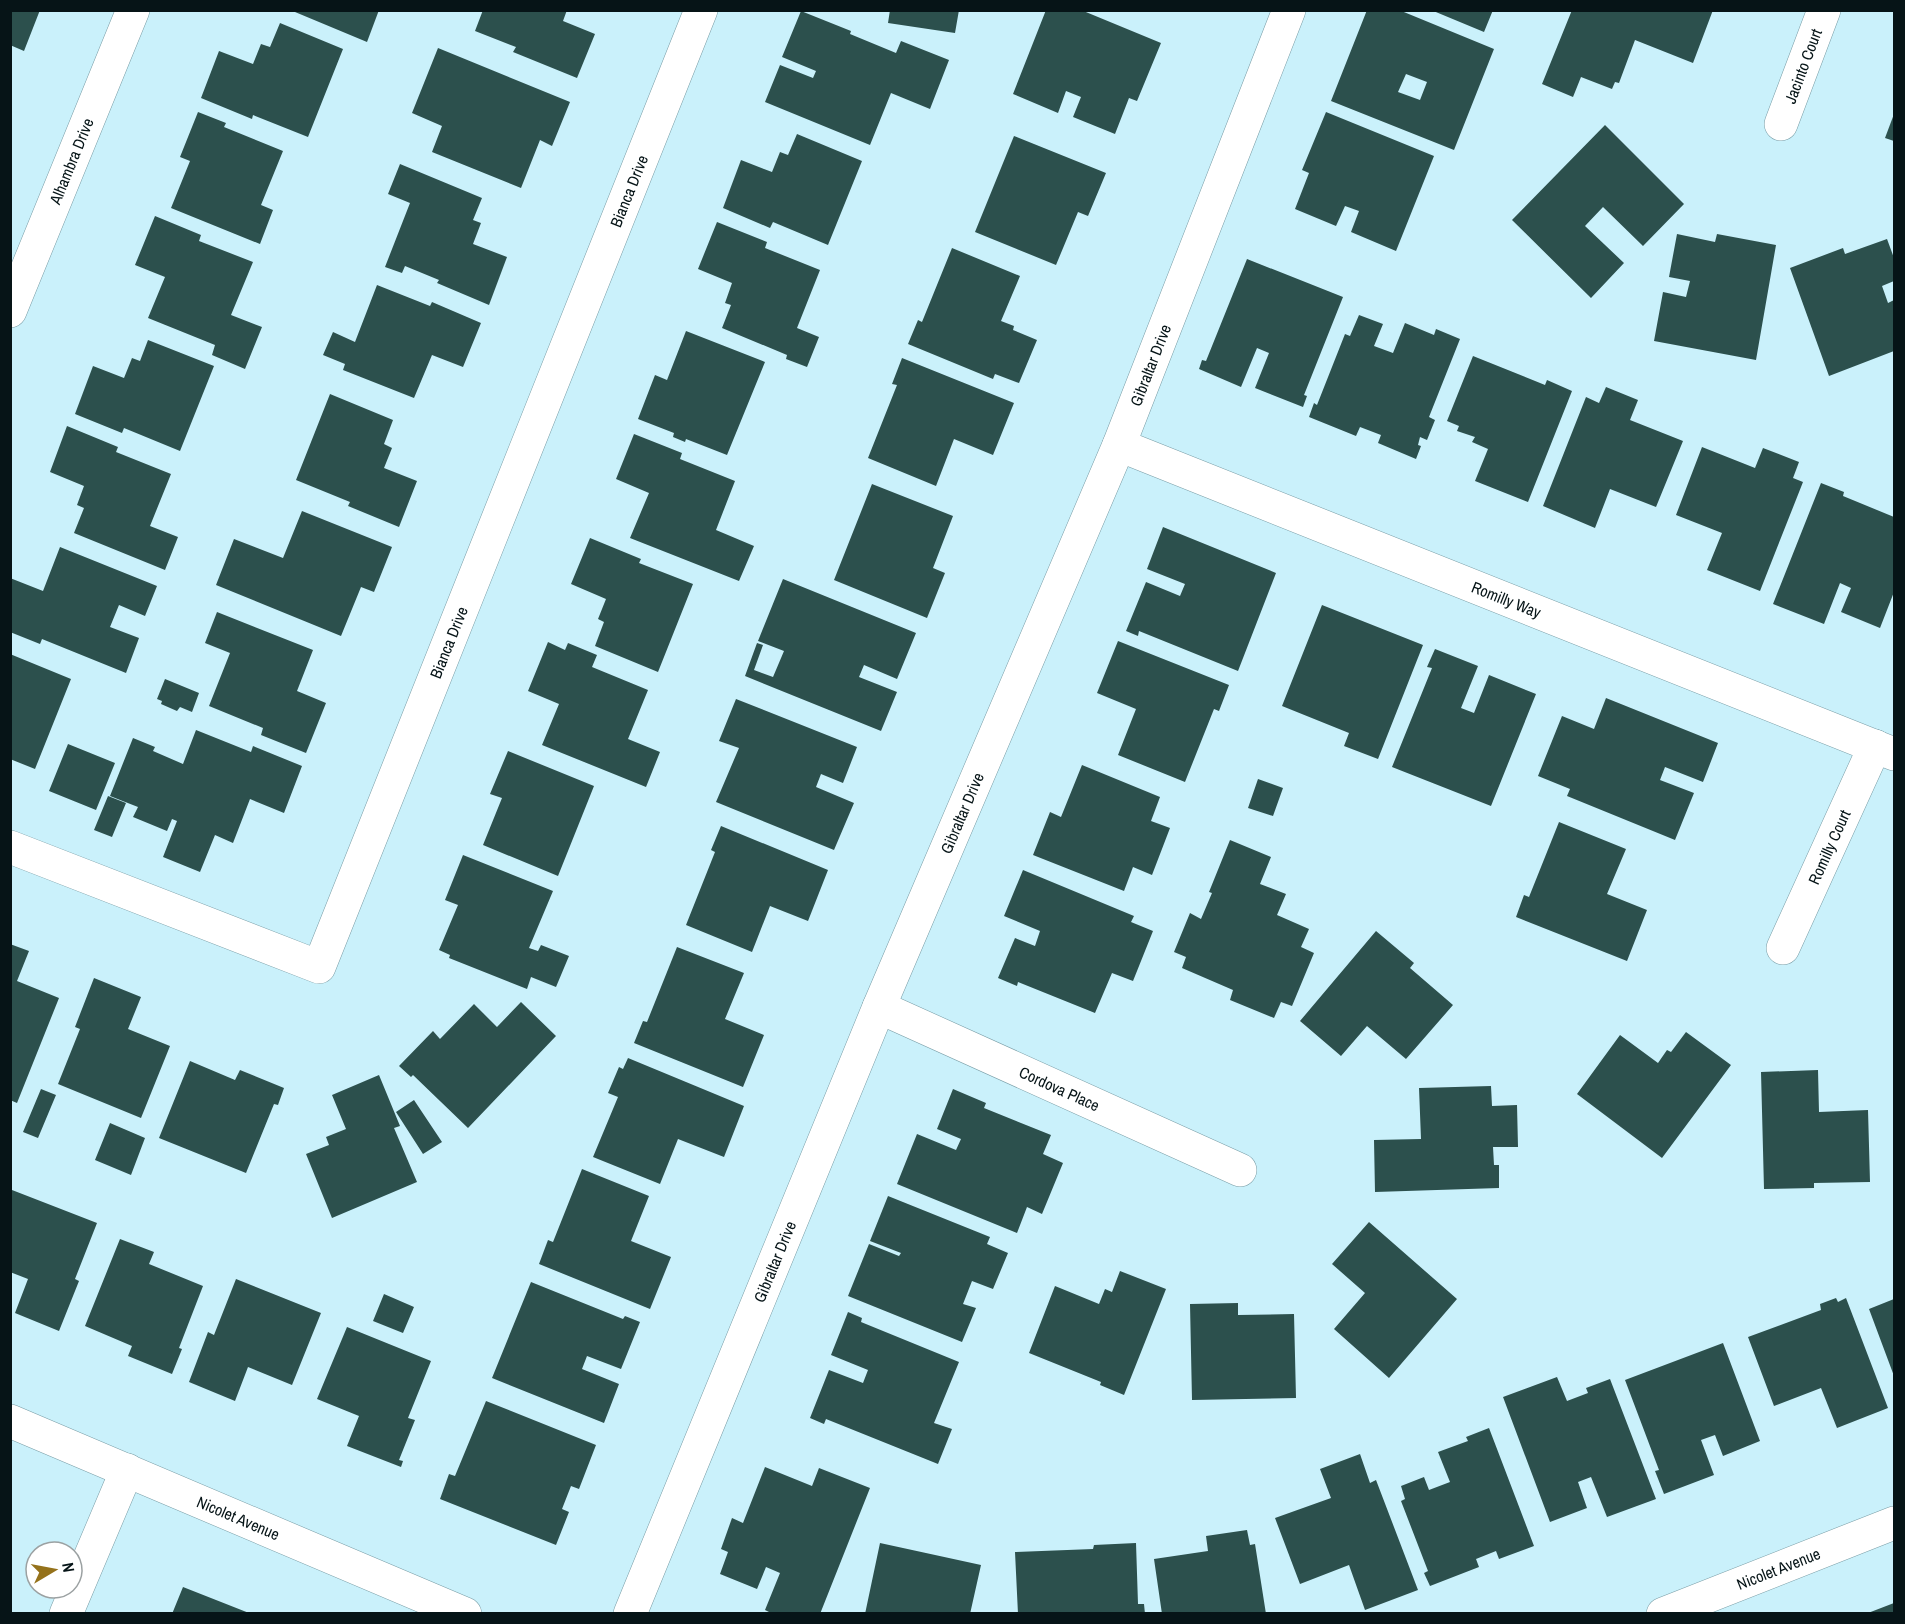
<svg xmlns="http://www.w3.org/2000/svg" width="1905" height="1624" font-family="'Archivo Narrow',sans-serif">
  <style>
    .building { fill: #2c504d; fill-rule: evenodd }
    .lines { fill: none; stroke-linecap: round; stroke-linejoin: round }
    .minor-casing { stroke: #799da6; stroke-width: 34 }
    .minor { stroke: #fff; stroke-width: 33 }
    .labels { text-anchor: middle; dominant-baseline: central; stroke-width: 6; stroke-linejoin: round; paint-order: stroke }
    .street-label { font-size: 16px; fill: #061417; stroke: #fff }
  </style>
  <rect width="100%" height="100%" fill="#caf1fb"/>
  <path class="building" d="M10,10H40L24,51L10,45Z
    M296,10H379L367,42L295,12Z
    M483,10H567L563,21L595,34L577,78L513,52L516,47L475,31Z
    M890,10H959L955,33L888,23Z
    M1046,10H1081L1161,43L1137,101L1129,98L1115,134L1073,117L1081,97L1066,91L1058,113L1013,94Z
    M1367,10H1399L1494,49L1454,150L1331,101ZM1406,74L1427,82L1420,100L1398,92Z
    M1431,10H1493L1484,32Z
    M1572,10H1713L1693,63L1635,40L1619,83L1615,82L1612,89L1581,77L1573,97L1542,84Z
    M801,11L851,31L850,34L896,53L901,41L949,60L930,109L891,93L870,145L765,102L780,65L813,78L816,71L782,57Z
    M280,23L343,49L308,137L253,115L252,119L201,98L219,51L253,64L261,44L270,47Z
    M438,48L570,102L552,146L540,140L521,188L432,152L442,126L412,113Z
    M198,112L226,123L224,127L283,151L261,205L273,210L260,244L171,208L190,161L180,157Z
    M1326,112L1434,156L1396,251L1351,232L1359,211L1345,206L1336,226L1295,209L1309,173L1302,170Z
    M1894,114V141L1885,138Z
    M1605,125L1684,204L1643,246L1603,207L1585,226L1624,263L1591,298L1512,220Z
    M797,134L862,161L828,245L773,222L770,228L723,208L741,160L772,172L780,152L788,155Z
    M1014,136L1106,173L1088,216L1078,212L1056,265L975,232Z
    M400,164L482,198L473,220L481,223L473,244L507,257L489,305L437,283L439,280L405,266L402,273L385,267L410,203L388,194Z
    M155,216L201,235L199,241L253,262L231,315L262,327L245,369L212,355L215,345L148,318L165,277L135,265Z
    M717,222L767,242L765,248L820,270L797,328L819,337L807,367L786,359L787,355L722,328L731,305L725,303L732,283L698,269Z
    M1677,234L1715,242L1717,234L1776,245L1756,360L1654,341L1663,292L1686,297L1690,281L1669,277Z
    M1887,239L1894,258V281L1882,286L1888,303L1894,300V351L1829,376L1790,268L1843,248L1845,254Z
    M952,248L1020,276L1001,321L1014,326L1013,330L1037,340L1019,383L995,374L993,379L908,344L918,320L922,322Z
    M1247,259L1343,297L1304,395L1307,396L1303,407L1255,388L1269,353L1257,348L1241,387L1199,369L1202,360L1206,361Z
    M377,285L430,306L432,302L481,323L463,367L432,355L414,398L343,370L345,364L323,355L333,332L355,342Z
    M1359,315L1383,324L1374,346L1393,353L1405,323L1434,335L1436,329L1460,339L1429,417L1435,420L1427,440L1420,437L1418,445L1421,446L1416,459L1378,443L1381,435L1360,427L1356,436L1309,417L1314,403L1317,405L1345,334L1350,336Z
    M686,331L765,362L727,455L686,439L685,442L673,437L674,433L638,419L655,375L667,380Z
    M148,340L214,366L180,451L124,428L122,433L75,414L93,366L124,378L132,358L140,361Z
    M1473,356L1545,385L1547,380L1572,391L1528,502L1475,481L1488,449L1472,442L1475,437L1457,431L1459,426L1447,421Z
    M902,358L1014,403L993,455L954,439L936,486L868,458L897,385L892,384Z
    M1606,387L1638,400L1630,420L1683,441L1656,507L1610,489L1595,528L1543,506L1586,397L1599,403Z
    M330,394L393,420L384,444L392,448L384,468L417,481L399,527L348,506L350,502L296,480Z
    M67,426L118,447L116,452L171,474L150,526L178,537L165,570L74,533L84,508L77,505L84,486L50,472Z
    M634,434L682,453L680,459L735,481L716,530L754,546L739,581L630,538L649,493L616,479Z
    M1702,447L1755,468L1763,448L1799,462L1793,478L1803,482L1760,591L1707,570L1722,533L1676,515Z
    M1821,483L1844,492L1843,496L1894,517V592L1880,628L1841,612L1851,588L1840,583L1824,624L1773,604Z
    M872,484L953,516L933,568L945,573L927,618L834,580Z
    M302,511L392,547L374,592L361,587L341,636L216,585L234,539L283,558Z
    M1163,527L1276,573L1238,671L1139,631L1138,636L1126,631L1146,582L1180,596L1185,584L1147,569Z
    M590,538L641,559L639,563L693,584L658,672L595,646L604,622L598,619L606,599L571,584Z
    M60,547L157,586L145,616L119,605L110,627L139,638L126,673L42,639L40,644L10,632V578L43,591Z
    M783,579L916,633L897,679L864,665L859,677L897,692L881,731L745,676L757,643L763,645L754,670L773,677L784,651L758,641Z
    M1322,605L1423,645L1378,759L1344,746L1349,733L1282,706Z
    M217,612L313,650L297,691L326,703L306,753L261,735L263,728L209,706L230,653L205,643Z
    M1118,641L1229,685L1219,711L1214,709L1185,782L1118,755L1136,709L1097,693Z
    M548,642L565,650L568,643L597,655L592,667L648,690L628,739L660,752L646,787L542,745L559,704L528,691Z
    M1435,649L1478,666L1461,708L1474,713L1489,675L1536,694L1491,806L1392,767L1432,668L1427,667Z
    M10,654L71,679L35,769L10,759Z
    M165,679L199,693L192,712L180,707L177,711L161,704L162,701L157,699Z
    M1606,698L1718,743L1703,782L1665,767L1660,780L1694,793L1675,840L1567,796L1570,789L1538,776L1562,716L1594,729Z
    M736,699L857,747L843,783L821,774L816,787L854,803L834,850L716,802L739,748L719,741Z
    M196,730L251,752L253,746L302,766L284,813L250,799L233,843L215,835L200,872L163,857L177,821L172,819L167,831L133,817L138,807L110,796L133,738L155,747L153,751L183,764Z
    M68,744L115,763L96,810L49,791Z
    M508,751L594,786L558,876L483,845L502,798L490,794Z
    M1082,765L1160,797L1151,821L1170,828L1152,875L1133,867L1124,891L1033,855L1050,812L1061,817Z
    M1258,779L1283,788L1273,816L1248,808Z
    M108,796L126,803L112,837L94,830Z
    M1559,822L1626,849L1607,894L1647,910L1627,961L1516,917L1524,895L1529,897Z
    M721,826L828,870L808,921L770,906L752,952L686,925L715,852L711,850Z
    M1230,840L1271,857L1260,884L1286,894L1277,915L1309,929L1301,947L1314,953L1292,1006L1281,1002L1274,1018L1230,1000L1233,990L1182,968L1186,957L1174,952L1190,913L1201,919L1212,893L1209,892Z
    M463,855L553,891L529,948L538,951L541,945L569,956L556,987L531,977L527,989L449,958L450,955L439,950L458,905L445,900Z
    M1023,870L1134,916L1131,922L1153,931L1133,981L1112,973L1095,1013L1018,982L1017,986L998,978L1015,938L1035,946L1040,931L1004,916Z
    M1376,931L1414,963L1410,968L1453,1005L1406,1059L1367,1026L1341,1056L1300,1021Z
    M10,944L29,951L17,981L59,998L17,1103L10,1100Z
    M677,947L744,973L725,1019L764,1035L743,1087L634,1043L643,1021L647,1022Z
    M94,978L141,997L128,1029L170,1046L141,1118L58,1084L80,1029L75,1027Z
    M521,1002L556,1036L468,1128L413,1075L411,1077L399,1066L433,1031L440,1039L474,1004L497,1027Z
    M1686,1032L1731,1065L1662,1158L1577,1094L1620,1035L1658,1063L1667,1050L1671,1052Z
    M628,1058L744,1106L724,1157L678,1139L660,1184L593,1157L618,1097L608,1093L619,1067L623,1069Z
    M190,1061L235,1080L240,1070L284,1088L278,1105L274,1104L246,1173L159,1138Z
    M1818,1070L1819,1112L1868,1110L1870,1182L1814,1183V1188L1764,1189L1761,1072Z
    M379,1075L400,1126L394,1128L417,1182L332,1218L306,1154L329,1145L326,1137L346,1129L332,1095Z
    M1491,1086L1492,1106L1517,1105L1518,1147H1493L1494,1165H1499V1188L1375,1192L1374,1140L1421,1139L1419,1088Z
    M41,1089L56,1095L38,1138L23,1132Z
    M953,1089L986,1103L984,1108L1051,1135L1043,1154L1063,1163L1042,1214L1027,1207L1017,1233L897,1184L917,1134L956,1150L961,1139L937,1129Z
    M414,1100L442,1142L423,1154L396,1112Z
    M110,1123L145,1138L131,1175L95,1160Z
    M582,1169L649,1196L631,1241L671,1257L650,1309L539,1264L548,1240L553,1242Z
    M12,1190L97,1223L75,1279L79,1281L59,1331L15,1313L28,1279L10,1272Z
    M888,1196L990,1237L987,1244L1008,1253L993,1289L972,1281L963,1304L976,1308L962,1342L848,1296L869,1244L899,1256L901,1253L870,1241Z
    M1369,1222L1457,1299L1389,1378L1334,1329L1365,1293L1332,1264Z
    M120,1239L154,1252L149,1264L203,1286L179,1348L182,1349L172,1374L128,1356L132,1346L85,1326Z
    M1120,1271L1166,1289L1124,1395L1100,1385L1101,1382L1029,1353L1055,1286L1099,1304L1105,1289L1112,1292Z
    M236,1279L321,1313L292,1385L248,1367L235,1401L189,1382L208,1332L214,1335Z
    M531,1282L623,1319L625,1316L640,1322L621,1369L587,1356L582,1369L619,1384L604,1423L492,1378Z
    M384,1294L414,1307L403,1333L373,1321Z
    M1836,1298L1838,1302L1846,1298L1888,1408L1837,1428L1821,1388L1774,1406L1748,1337L1821,1310L1820,1304Z
    M1894,1299V1376L1869,1309Z
    M1238,1303V1315L1294,1314L1296,1398L1192,1400L1190,1304Z
    M848,1312L862,1318L861,1322L959,1362L934,1423L952,1429L938,1464L826,1419L824,1424L810,1418L829,1370L863,1383L868,1370L831,1355Z
    M347,1327L431,1361L408,1418L415,1420L399,1460L403,1461L401,1467L347,1446L359,1416L317,1399Z
    M1723,1343L1760,1441L1723,1456L1715,1435L1701,1440L1714,1475L1664,1494L1655,1471L1659,1470L1625,1380Z
    M1557,1377L1567,1401L1588,1393L1586,1388L1610,1379L1656,1499L1607,1517L1591,1477L1578,1482L1587,1508L1550,1522L1503,1397Z
    M486,1401L596,1445L579,1489L571,1486L562,1509L569,1512L556,1545L440,1499L449,1474L455,1476Z
    M1489,1428L1534,1546L1499,1559L1496,1551L1476,1559L1479,1567L1430,1586L1424,1573L1428,1571L1401,1501L1405,1499L1401,1486L1424,1477L1429,1490L1450,1482L1438,1452L1468,1441L1466,1437Z
    M1360,1454L1370,1483L1376,1480L1418,1590L1365,1610L1349,1565L1300,1584L1275,1518L1331,1498L1320,1469Z
    M765,1467L812,1486L819,1468L870,1488L820,1614H773L765,1610L780,1573L766,1567L757,1589L720,1574L728,1552L721,1549L732,1518L743,1523Z
    M1247,1530L1250,1545L1255,1544L1266,1614H1162L1154,1559L1208,1551L1206,1536Z
    M880,1543L981,1565L970,1614H865Z
    M1136,1543L1138,1604H1144L1145,1614H1018L1015,1552L1093,1549L1094,1545Z
    M183,1587L249,1613L248,1614H172Z
    M1894,1603V1614H1868V1613Z"/>
  <g class="lines">
    <g class="minor-casing">
      <g id="minor">
        <path id="s1" d="M1781,124L1824,10"/>
        <path id="s2" d="M10,311L133,10"/>
        <path id="s3" d="M1119,445L1894,754"/>
        <path id="s4" d="M10,847L319,967L701,10"/>
        <path id="s5" d="M1783,948L1875,746"/>
        <path id="s6" d="M879,1007L1240,1170"/>
        <path id="s7" d="M10,1421L465,1614"/>
        <path d="M66,1614L127,1470"/>
        <path id="s8" d="M630,1614L879,1007L1119,445L1289,10"/>
        <path id="s9" d="M1663,1614L1894,1523"/>
      </g>
    </g>
    <use href="#minor" class="minor"/>
  </g>
  <g class="labels">
    <g class="street-label">
      <text stroke="none"><textPath href="#s1" startOffset="62">Jacinto Court</textPath></text>
      <text stroke="none"><textPath href="#s2" startOffset="162">Alhambra Drive</textPath></text>
      <text stroke="none"><textPath href="#s4" startOffset="1167">Bianca Drive</textPath></text>
      <text stroke="none"><textPath href="#s8" startOffset="1353">Gibraltar Drive</textPath></text>
      <text stroke="none"><textPath href="#s3" startOffset="417">Romilly Way</textPath></text>
      <text stroke="none"><textPath href="#s4" startOffset="681">Bianca Drive</textPath></text>
      <text stroke="none"><textPath href="#s8" startOffset="867">Gibraltar Drive</textPath></text>
      <text stroke="none"><textPath href="#s5" startOffset="111">Romilly Court</textPath></text>
      <text stroke="none"><textPath href="#s6" startOffset="198">Cordova Place</textPath></text>
      <text stroke="none"><textPath href="#s8" startOffset="381">Gibraltar Drive</textPath></text>
      <text stroke="none"><textPath href="#s7" startOffset="248">Nicolet Avenue</textPath></text>
      <text stroke="none"><textPath href="#s9" startOffset="124">Nicolet Avenue</textPath></text>
    </g>
  </g>
  <rect width="1905" height="1624" fill="none" stroke="#061417" stroke-width="24"/>
  <g transform="translate(54 1570) rotate(80)"><circle r="28" fill="#ffffff" stroke="#9ba1a2" stroke-width="1.5"/>
  <path d="M0-4.5L10 22L0 15L-10 22Z" fill="#95721b"/>
  <text y="-9" font-size="16" font-weight="bold" text-anchor="middle" fill="#061417">N</text>
  </g>
</svg>
